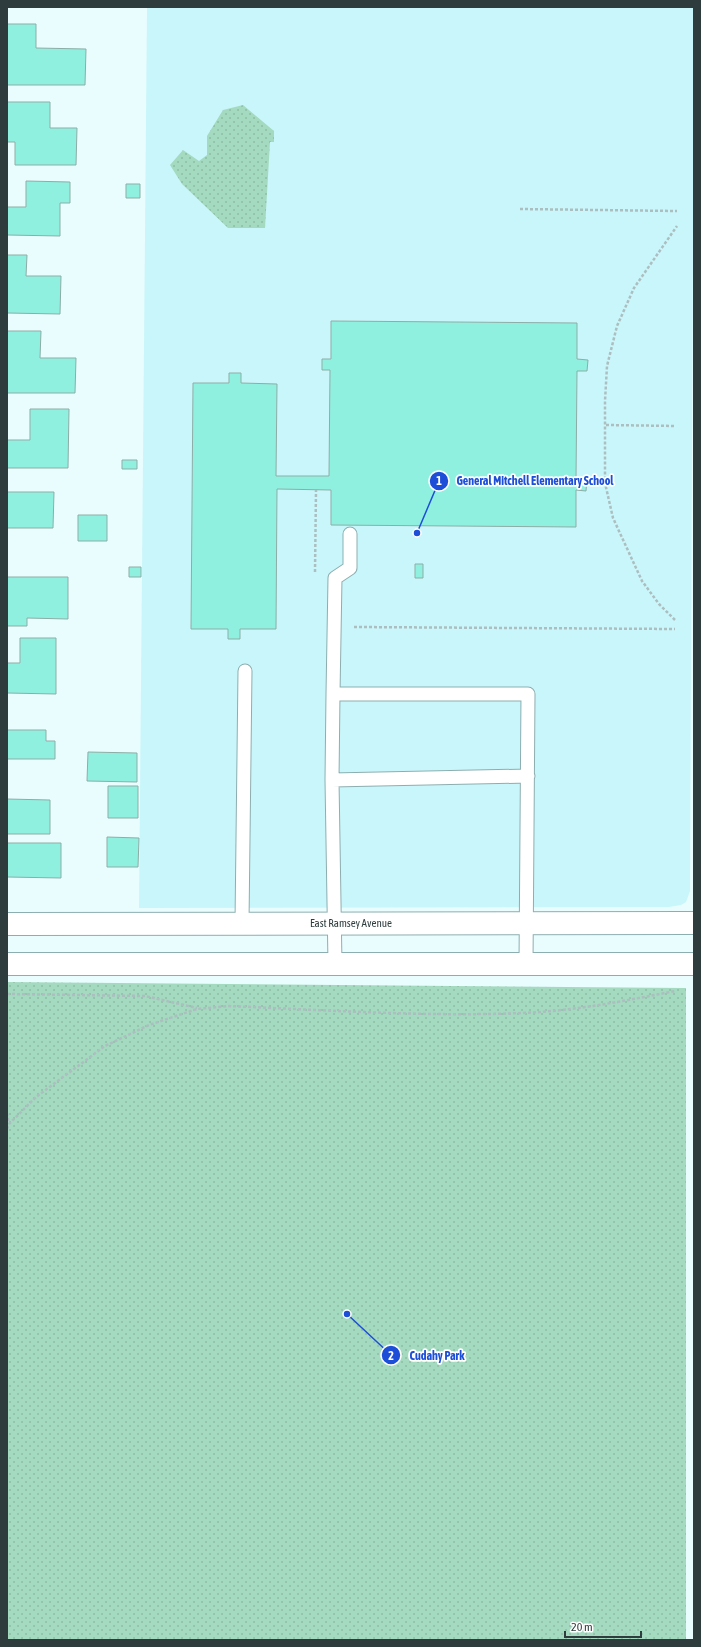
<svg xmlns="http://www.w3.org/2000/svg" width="701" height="1647" font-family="'Asap Condensed',sans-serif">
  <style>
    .built { fill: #c9f6fa }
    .park { fill: url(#park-dots) }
    .building { fill: #90f0e0; stroke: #8dada7 }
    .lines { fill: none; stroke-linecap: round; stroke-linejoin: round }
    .service-casing { stroke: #8daeb0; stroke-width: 15 }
    .tertiary-casing { stroke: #8daeb0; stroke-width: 24 }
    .path { stroke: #acbec0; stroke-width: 2.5; stroke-dasharray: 3 2; stroke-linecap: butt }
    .service { stroke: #fff; stroke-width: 13 }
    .tertiary { stroke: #fff; stroke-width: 22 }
    .labels { text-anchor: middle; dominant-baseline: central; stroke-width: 3.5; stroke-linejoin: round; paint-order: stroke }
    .street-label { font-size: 11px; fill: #2e3c3d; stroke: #fff }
    .leader { fill: none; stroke: #1d4ed8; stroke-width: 1.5 }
    .callout-dot { fill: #1d4ed8; stroke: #fff; stroke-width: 1.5 }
    .mark-label { font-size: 12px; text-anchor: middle; font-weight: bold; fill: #fff }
    .callout-label { font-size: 12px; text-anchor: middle; font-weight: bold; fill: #1d4ed8; stroke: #fff; stroke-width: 3.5; stroke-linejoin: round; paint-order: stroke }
  </style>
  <defs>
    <pattern id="park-dots" width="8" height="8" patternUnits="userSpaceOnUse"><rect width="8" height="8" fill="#a4dabf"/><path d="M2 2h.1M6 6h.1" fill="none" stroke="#8ebca5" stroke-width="1.8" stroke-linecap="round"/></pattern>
  </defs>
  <rect width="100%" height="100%" fill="#e9fdff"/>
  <path class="built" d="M147,7H694L690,891L686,902L681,905L669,907L139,908Z"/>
  <path class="park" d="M243,105L274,131V142H270L265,228H228L182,184L170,165L183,150L199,161L207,155V136L223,110Z
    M7,982L686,988V1640H7Z"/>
  <path class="building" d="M7,24H36V48L86,49L85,85H7Z
    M7,102H50V128H77L76,165H15V142H7Z
    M26,181L70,182V203H60V236L7,235V207H26Z
    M126,184H140V198H126Z
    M7,255H27L26,276H61L60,314L7,313Z
    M331,321L577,323V359L588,360L587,371H577L576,479H587L586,491L576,490V527L331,525V490L277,489L276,629H240V639H228V629H191L193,383H229V373H241V383L277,384L276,476H329L330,370H322V359H331Z
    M7,331H41L40,358H76L75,393H7Z
    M30,409H69L68,468H7V440H30Z
    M122,460H137V469H122Z
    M7,492H54L53,528H7Z
    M78,515H107V541H78Z
    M415,564H423V578H415Z
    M129,567H141V577H129Z
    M7,577H68V619L27,618V626H7Z
    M20,638H56V694L7,693V663H20Z
    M7,730H46V741H55V759H7Z
    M88,752L137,753V782L87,781Z
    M108,786H138V818H108Z
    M7,799L50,800V834H7Z
    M107,837L139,838L138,867H107Z
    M7,843H61V878L7,877Z"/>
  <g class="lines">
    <g class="service-casing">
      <path id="service" d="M333,694L335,578L350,568V534
        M332,780L528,776
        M242,923L245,671
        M335,964L332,780L333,694H528L526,964"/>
    </g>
    <g class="tertiary-casing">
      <path id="tertiary" d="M7,924L694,923
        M7,964H694"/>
    </g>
    <path class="path" d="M520,209L677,211
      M606,425L676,426
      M315,572L316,490
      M675,620L659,604L642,581L613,518L605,483V401L607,366L617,326L634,288L677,226
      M354,627L675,629
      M7,994L145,996L197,1008
      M7,1113L9,1124
      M7,1129L9,1124L36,1097L105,1046L149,1025L197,1009L228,1006C326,1010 425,1017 522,1013C574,1011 624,1001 675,991"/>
    <use href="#service" class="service"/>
    <use href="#tertiary" class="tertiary"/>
  </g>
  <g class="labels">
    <g class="street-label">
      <text x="351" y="923">East Ramsey Avenue</text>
    </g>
  </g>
  <path class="leader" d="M417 533L439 481M347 1314L391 1355"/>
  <g class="callout-dot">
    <circle cx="417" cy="533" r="4"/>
    <circle cx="347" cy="1314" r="4"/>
    <circle cx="439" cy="481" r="10"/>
    <circle cx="391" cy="1355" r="10"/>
  </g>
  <g class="mark-label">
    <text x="439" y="485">1</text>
    <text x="391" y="1360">2</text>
  </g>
  <g class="callout-label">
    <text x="535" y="485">General Mitchell Elementary School</text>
    <text x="437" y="1360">Cudahy Park</text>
  </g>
  <rect width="701" height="1647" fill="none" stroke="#2e3c3d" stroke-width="16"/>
  <path d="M565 1631v6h76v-6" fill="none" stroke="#2e3c3d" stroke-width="2"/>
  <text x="571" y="1631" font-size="12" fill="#2e3c3d" stroke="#ffffff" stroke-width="3" paint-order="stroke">20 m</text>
</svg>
